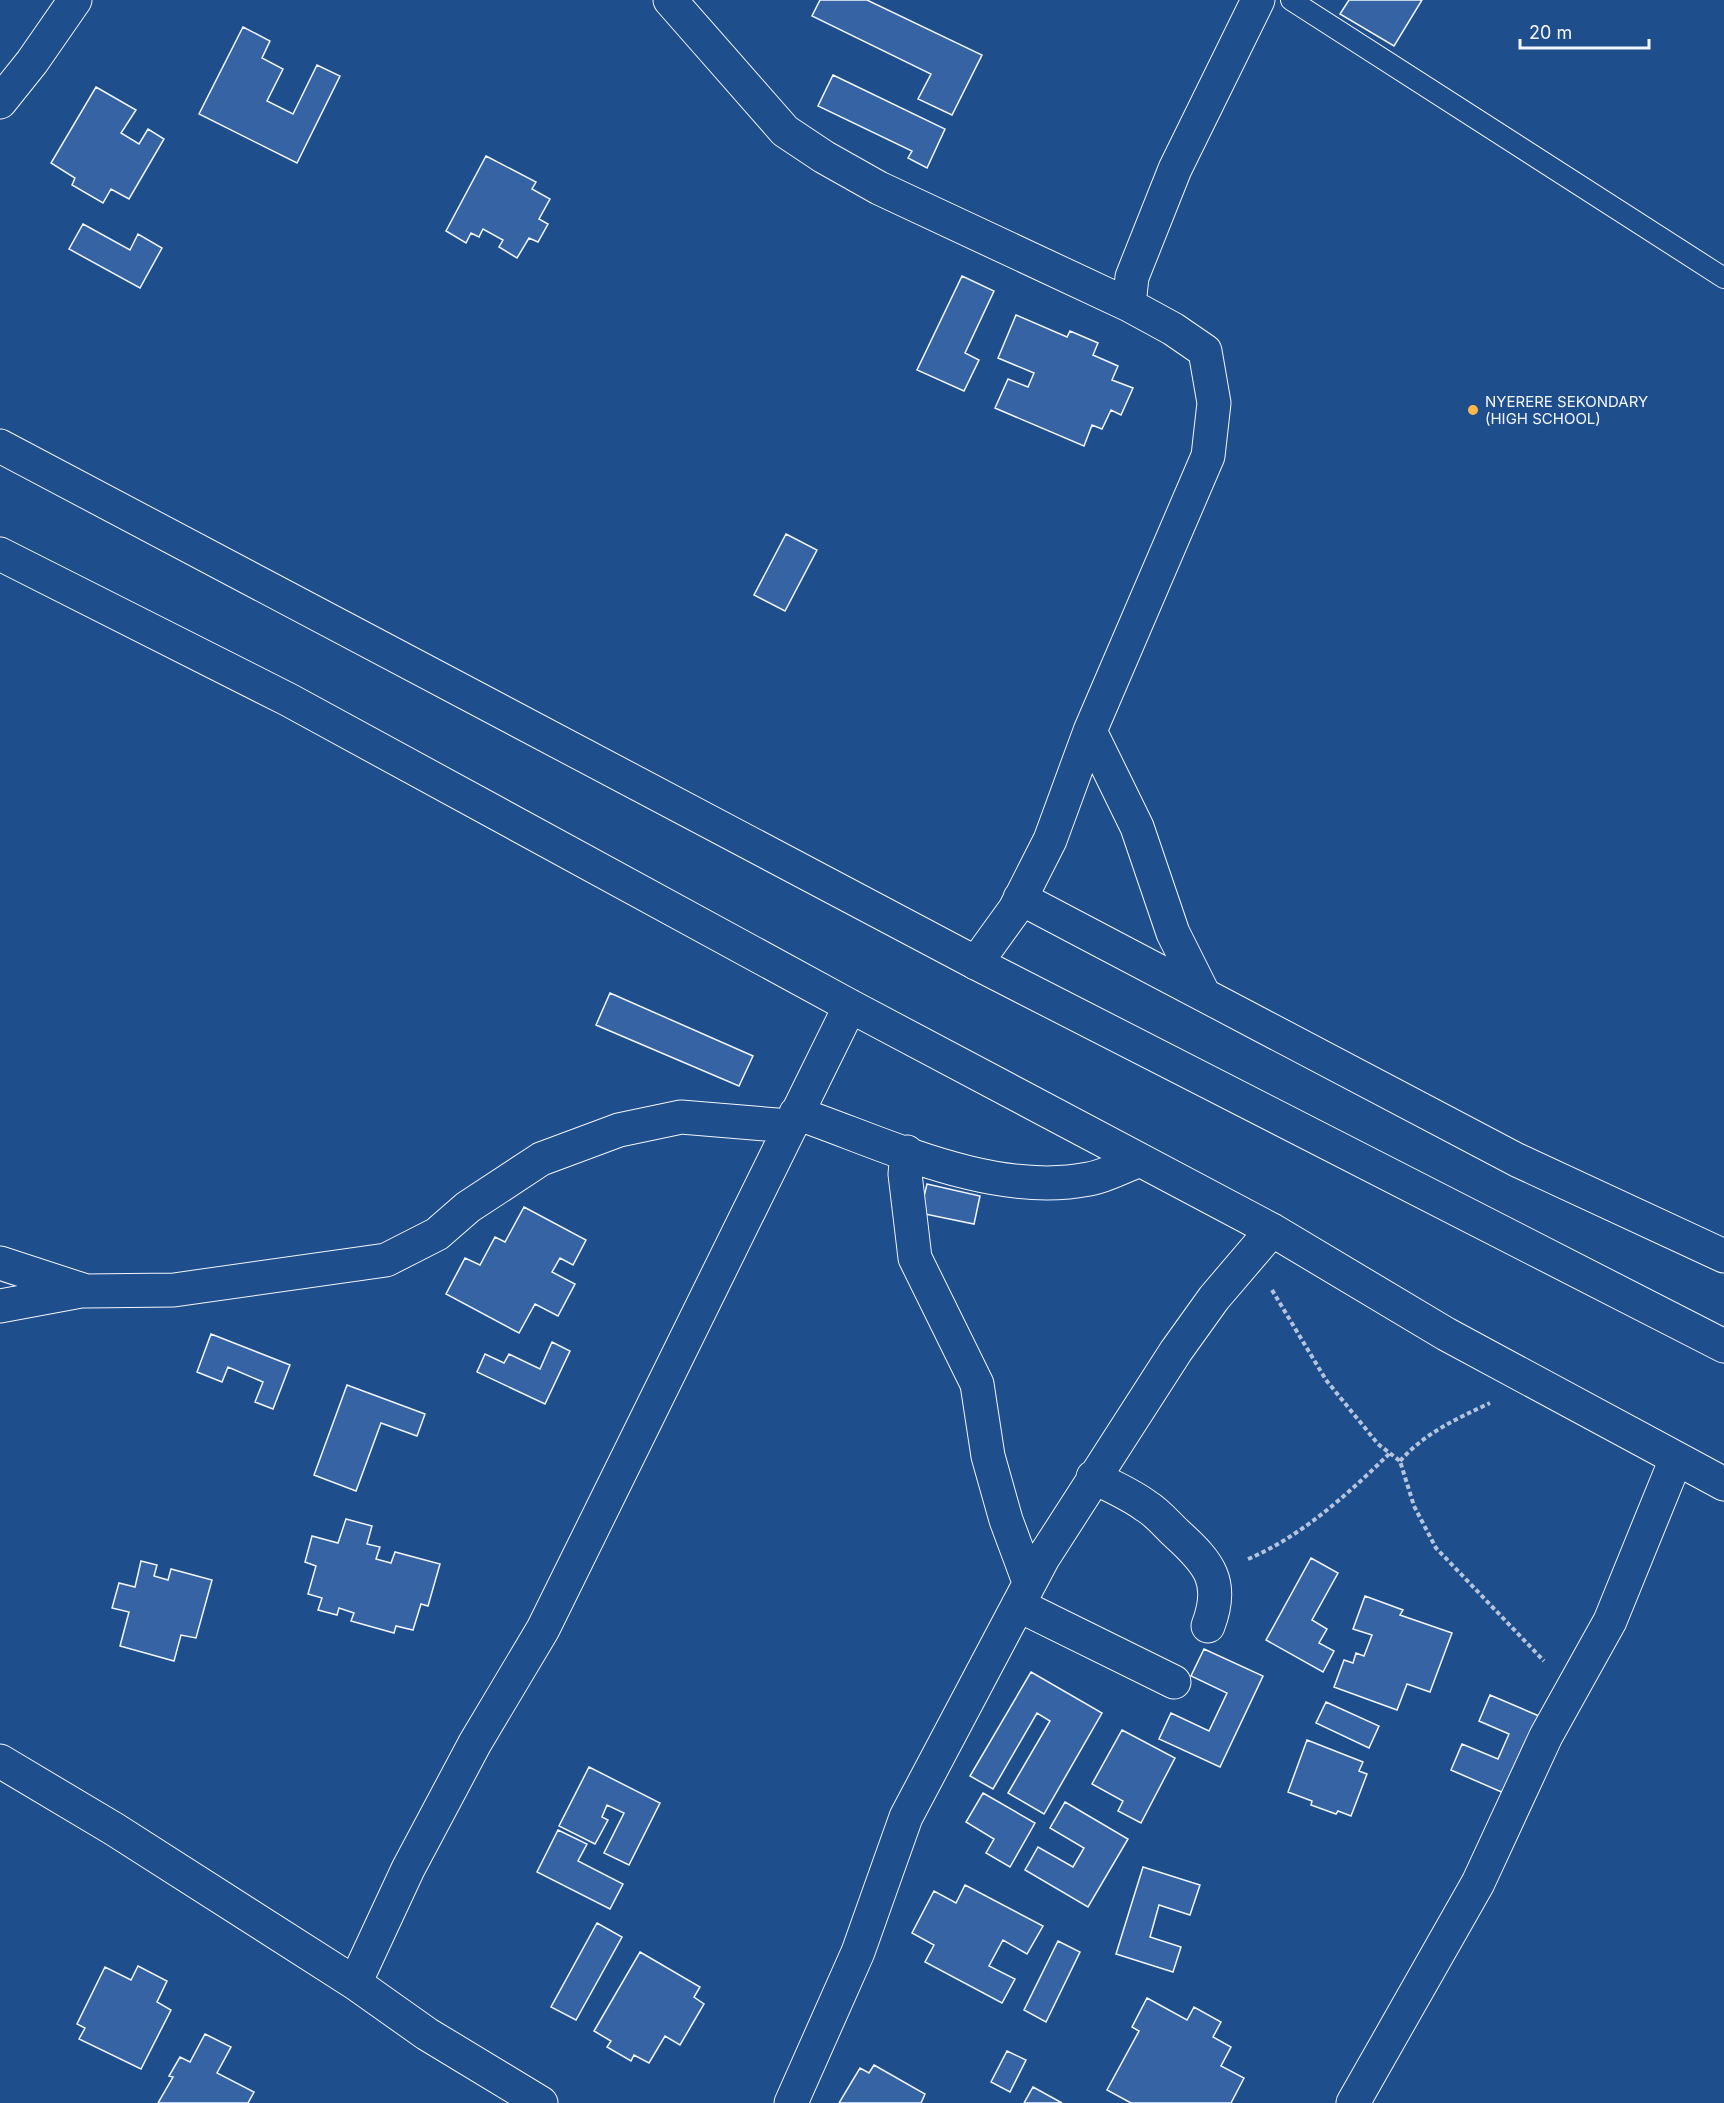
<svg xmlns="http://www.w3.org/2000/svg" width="1724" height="2103" font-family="Inter,sans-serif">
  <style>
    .building { fill: #3563a3; stroke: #f2f6ff; stroke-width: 1.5 }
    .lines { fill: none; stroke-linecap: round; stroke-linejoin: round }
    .service-casing { stroke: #f2f6ff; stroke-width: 22 }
    .minor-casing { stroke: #f2f6ff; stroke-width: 35 }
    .trunk-casing { stroke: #f2f6ff; stroke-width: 35 }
    .path { stroke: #b3c4dc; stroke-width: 4; stroke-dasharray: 4.5 3; stroke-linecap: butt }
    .service { stroke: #1f4e8c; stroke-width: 20 }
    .minor { stroke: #1f4e8c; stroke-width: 33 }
    .trunk { stroke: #1f4e8c; stroke-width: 33 }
    .poi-dot { fill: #ffb74d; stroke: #1f4e8c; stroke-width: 2 }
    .labels { text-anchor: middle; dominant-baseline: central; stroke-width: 4.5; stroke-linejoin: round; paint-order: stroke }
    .poi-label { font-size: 15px; fill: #f2f6ff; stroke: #1f4e8c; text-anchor: start }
  </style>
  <rect width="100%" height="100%" fill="#1f4e8c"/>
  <path class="building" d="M820,0H867L982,55L952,115L918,99L931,74L812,16Z
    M1349,0H1422L1394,46L1340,14Z
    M243,27L270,41L262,58L283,69L267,101L293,114L317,65L340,76L297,163L199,114Z
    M833,75L945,129L927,168L908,158L912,151L818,106Z
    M96,87L136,110L121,133L139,144L148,129L164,139L129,199L111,189L103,203L72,185L75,178L51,163Z
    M486,156L536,182L532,189L550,199L539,219L548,224L538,242L529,238L517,258L499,247L503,240L483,229L479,237L471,233L466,243L446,231Z
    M83,224L130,250L138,234L162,248L140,288L69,249Z
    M962,276L994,291L965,353L979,360L964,391L917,370Z
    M1016,315L1067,337L1070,331L1098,343L1093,355L1118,366L1112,380L1133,388L1121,415L1111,410L1102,429L1092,425L1084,446L995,408L1008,379L1028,387L1034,373L998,358Z
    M786,534L817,550L785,611L754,595Z
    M610,993L753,1056L739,1086L596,1025Z
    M927,1184L980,1196L974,1224L920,1213Z
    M524,1207L586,1240L573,1265L560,1258L552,1272L575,1284L558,1316L535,1304L519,1333L446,1294L465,1258L480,1265L495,1237L505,1242Z
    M211,1334L290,1365L273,1409L255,1402L263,1382L228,1367L222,1382L197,1372Z
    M552,1342L570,1351L545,1404L477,1372L485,1354L504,1363L509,1354L540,1369Z
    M347,1385L425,1414L417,1436L381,1423L356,1491L314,1475Z
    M346,1519L372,1526L367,1544L380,1547L376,1559L391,1563L395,1552L440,1564L428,1606L421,1604L413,1630L396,1626L394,1633L351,1621L354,1613L339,1608L337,1615L318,1610L322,1598L308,1594L316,1566L305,1562L312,1536L338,1543Z
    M1311,1558L1338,1573L1312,1620L1327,1629L1319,1643L1334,1651L1323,1672L1266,1640Z
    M141,1561L157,1565L154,1576L168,1580L171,1569L212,1580L196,1638L181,1635L174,1661L120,1646L129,1612L112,1608L119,1583L135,1587Z
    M1365,1596L1403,1610L1400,1615L1452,1633L1430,1692L1407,1684L1397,1710L1334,1687L1344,1660L1353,1663L1356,1653L1364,1656L1372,1635L1353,1629Z
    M1204,1649L1263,1676L1220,1767L1159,1739L1171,1713L1209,1731L1227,1693L1191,1676Z
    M1031,1672L1102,1713L1044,1814L1008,1793L1050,1721L1037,1713L993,1789L970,1776Z
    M1490,1695L1546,1719L1513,1797L1451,1770L1462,1744L1498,1759L1509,1734L1479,1721Z
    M1326,1702L1379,1726L1369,1748L1316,1723Z
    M1122,1730L1175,1758L1141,1823L1118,1811L1123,1801L1092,1784Z
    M1307,1740L1363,1762L1359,1771L1367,1774L1351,1816L1338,1811L1336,1814L1311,1805L1312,1801L1288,1792Z
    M589,1767L660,1803L629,1865L604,1853L624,1813L607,1805L602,1817L608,1820L595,1844L559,1826Z
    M983,1793L1035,1823L1010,1867L986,1853L994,1839L966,1822Z
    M1065,1802L1128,1839L1088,1907L1025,1870L1038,1847L1073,1867L1084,1848L1050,1828Z
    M558,1830L587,1844L578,1861L623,1884L610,1909L537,1872Z
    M1143,1867L1200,1885L1190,1915L1159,1905L1150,1937L1181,1947L1173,1972L1116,1954Z
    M965,1885L1043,1926L1027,1954L1003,1940L989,1966L1015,1979L1002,2003L925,1962L934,1945L912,1933L934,1891L956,1903Z
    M597,1923L622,1937L576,2020L551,2007Z
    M1058,1941L1080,1952L1046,2022L1024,2010Z
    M640,1952L700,1987L694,1997L704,2004L680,2045L665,2036L649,2063L634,2055L631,2061L607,2047L611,2041L594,2031Z
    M138,1966L167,1981L157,2002L171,2010L141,2069L79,2039L85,2028L77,2024L105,1967L131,1980Z
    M1147,1998L1187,2020L1194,2007L1221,2022L1213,2037L1231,2047L1221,2066L1244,2078L1231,2103H1131L1107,2090L1139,2031L1132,2027Z
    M205,2034L231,2047L217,2073L254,2092L248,2103H158L173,2077L169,2076L180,2057L190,2062Z
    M1007,2051L1026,2060L1010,2092L991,2082Z
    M874,2065L925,2094L921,2103H839L860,2068L869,2073Z
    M1033,2087L1062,2103H1024Z"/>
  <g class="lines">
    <g class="service-casing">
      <path id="service" d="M1291,0L1724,278"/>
    </g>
    <g class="minor-casing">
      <path id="minor" d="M670,0L785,131L824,157L879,188L1129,305L1173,329L1205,351L1214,403L1208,456L1090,731L1050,840L1015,909L976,963
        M0,102L32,62L75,0
        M1129,305L1132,277L1175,169L1258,0
        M0,554L289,700L850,1006L1272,1230L1446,1334L1724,1484
        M1090,731L1137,827L1173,933L1204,995
        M1020,898L1517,1160L1724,1256
        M796,1113C886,1144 991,1198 1089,1179C1106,1176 1124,1166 1140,1160
        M907,1152L905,1174L915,1258L977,1384L988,1456L1006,1520L1029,1582
        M0,1263L86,1291L174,1290L386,1260L437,1234L468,1207L541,1159L619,1130L681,1117L790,1126
        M0,1306L81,1291
        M1093,1477C1111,1486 1130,1494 1146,1506C1158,1513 1167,1525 1177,1534C1209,1563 1225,1582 1208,1626
        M1018,1605L1174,1682
        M0,1761L114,1829L355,1983L427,2034L541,2103
        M355,1983L408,1869L475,1743L543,1629L850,1006
        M791,2103L858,1952L906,1817L1043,1558L1176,1351L1214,1298L1272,1230
        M1353,2103L1478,1883L1546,1736L1610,1621L1676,1459"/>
    </g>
    <g class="trunk-casing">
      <path id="trunk" d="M0,446L976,963L1724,1346"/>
    </g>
    <path class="path" d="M1272,1290L1326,1380L1378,1444L1400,1461L1414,1506L1436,1548L1544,1661
      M1400,1461C1425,1433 1456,1419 1490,1403
      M1248,1559C1302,1536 1348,1494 1390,1453"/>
    <use href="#service" class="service"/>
    <use href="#minor" class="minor"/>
    <use href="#trunk" class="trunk"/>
  </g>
  <circle class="poi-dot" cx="1473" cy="410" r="6"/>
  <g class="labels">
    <g class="poi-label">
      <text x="1485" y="401">NYERERE SEKONDARY<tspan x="1485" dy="17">(HIGH SCHOOL)</tspan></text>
    </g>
  </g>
  <path d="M1520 39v9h129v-9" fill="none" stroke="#f2f6ff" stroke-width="3"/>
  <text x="1529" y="39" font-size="18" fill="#f2f6ff" stroke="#1f4e8c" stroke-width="4.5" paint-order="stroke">20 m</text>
</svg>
